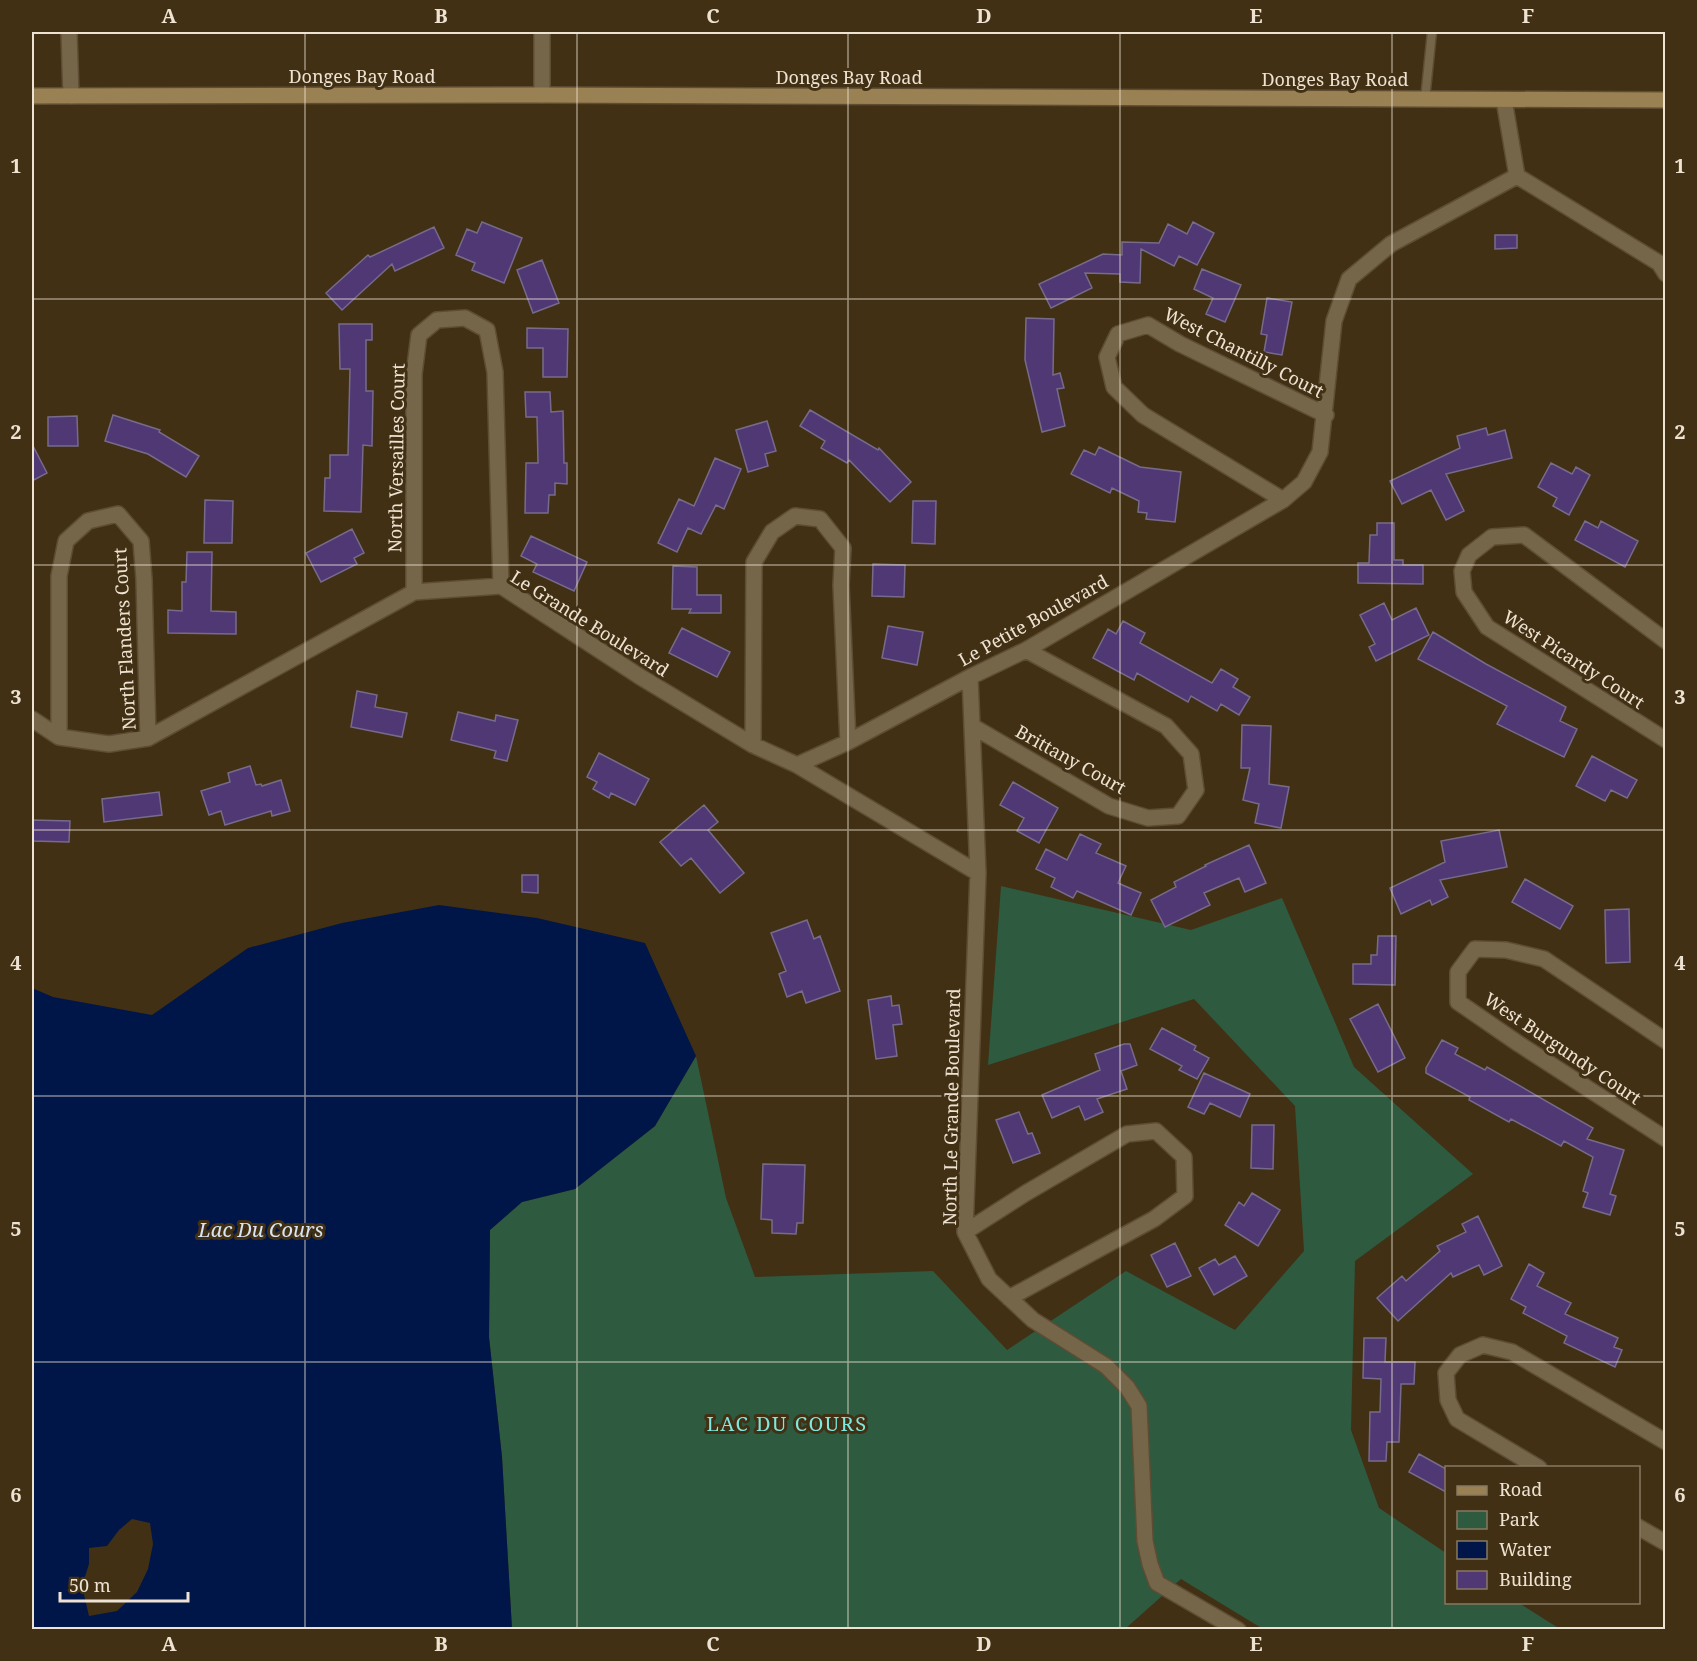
<svg xmlns="http://www.w3.org/2000/svg" width="1697" height="1661" font-family="'Noto Serif',serif">
  <style>
    .green { fill: #2e5a3f }
    .water { fill: #001649; fill-rule: evenodd }
    .building { fill: #503874; stroke: #766b8a; stroke-width: 1.5 }
    .lines { fill: none; stroke-linecap: round; stroke-linejoin: round }
    .lane-casing { stroke: #5e4d33; stroke-width: 11 }
    .street-casing { stroke: #5e4d33; stroke-width: 18 }
    .secondary-casing { stroke: #5e4d33; stroke-width: 18 }
    .lane { stroke: #75664a; stroke-width: 8 }
    .street { stroke: #75664a; stroke-width: 15 }
    .secondary { stroke: #9a8154; stroke-width: 15 }
    .grid { fill: none; stroke: #eee3d3; stroke-width: 1.5; stroke-opacity: 0.55 }
    .labels { text-anchor: middle; dominant-baseline: central; stroke-width: 6; stroke-linejoin: round; paint-order: stroke }
    .street-label { font-size: 18px; fill: #eee3d3; stroke: #423014 }
    .water-label { font-size: 20px; font-style: italic; fill: #d9e4f5; stroke: #423014 }
    .neighbourhood-label { font-size: 20px; letter-spacing: 1.5px; fill: #7ee8de; stroke: #423014 }
    .neatline { fill: none; stroke: #eee3d3; stroke-width: 2 }
    .grid-label { font-size: 20px; text-anchor: middle; font-weight: bold; fill: #eee3d3 }
  </style>
  <rect width="100%" height="100%" fill="#423014"/>
  <path class="green" d="M1001,886L1191,930L1282,898L1354,1067L1473,1174L1355,1261L1351,1430L1379,1508L1446,1553V1602L1519,1603L1560,1629H1263L1181,1579L1125,1629H512L502,1457L489,1337L490,1230L522,1202L575,1189L655,1126L696,1056L726,1198L755,1277L933,1271L1007,1350L1126,1271L1235,1330L1304,1251L1295,1106L1194,999L988,1065Z"/>
  <path class="water" d="M439,905L537,918L645,943L696,1056L655,1126L575,1189L522,1202L490,1230L489,1337L502,1457L512,1629H32V988L53,997L152,1015L248,948L342,923ZM132,1519L150,1523L153,1544L148,1569L137,1592L117,1611L89,1616L82,1586L89,1564V1548L107,1546L119,1530Z"/>
  <path class="building" d="M482,222L522,238L504,283L472,270L475,263L456,255L467,229L477,233Z
    M1193,222L1214,233L1197,265L1179,256L1174,266L1141,249L1140,283L1120,282V274L1085,273L1092,288L1051,308L1039,284L1103,254L1122,255V242L1159,243L1168,224L1187,234Z
    M434,227L444,248L395,271L392,264L342,310L326,293L368,255L370,257Z
    M1495,235H1517V248L1495,249Z
    M542,260L559,303L533,313L517,270Z
    M1202,269L1241,285L1225,322L1206,314L1213,298L1194,289Z
    M1267,298L1292,302L1282,355L1264,352L1267,335L1261,334Z
    M1026,318L1054,319L1053,375L1060,373L1064,388L1057,389L1065,426L1042,432L1025,360Z
    M339,324H372V340H366V391H373L372,446L363,445L361,512L324,511L325,478H330V455H348L350,369H340Z
    M527,328L568,329L567,377H543V348H527Z
    M525,392H550L551,412L563,411L564,463H567V484L555,483V495H549L548,513H525L526,463H538L537,417H526Z
    M810,410L878,450L879,448L911,482L890,502L849,460L847,463L821,448L825,441L800,426Z
    M113,415L160,430L159,432L199,456L186,477L148,454L105,441Z
    M77,416L78,446H48V417Z
    M767,421L776,451L765,454L768,466L748,472L736,430Z
    M1486,428L1488,435L1505,430L1512,458L1446,474L1464,511L1446,520L1431,490L1402,504L1390,481L1460,448L1457,436Z
    M32,444L47,473L32,481Z
    M1099,447L1140,467L1181,472L1175,522L1146,519L1147,513L1138,512L1139,501L1112,488L1110,493L1071,474L1084,450L1095,455Z
    M715,458L741,469L724,509L716,505L701,534L688,528L677,552L658,543L679,499L694,506Z
    M1551,463L1572,474L1576,467L1590,475L1569,515L1553,506L1557,498L1538,487Z
    M205,500L233,501L232,543H204Z
    M913,501H936L935,544L912,543Z
    M1585,521L1598,528L1601,521L1638,541L1625,567L1575,540Z
    M1377,523H1394V560H1403V565H1423V584L1358,583V563H1369L1370,535H1377Z
    M352,529L364,553L354,558L357,564L321,582L306,553Z
    M531,536L587,562L574,591L533,572L537,564L521,556Z
    M187,552H212L211,611L236,612V634L168,633V610L182,611V582H186Z
    M873,564L905,565L904,597L872,596Z
    M673,566L697,567V595H721V613H689L691,609H672Z
    M1384,603L1392,620L1416,608L1429,635L1376,661L1369,647L1375,644L1360,615Z
    M1123,621L1145,633L1140,643L1212,683L1221,669L1238,679L1233,687L1250,697L1239,715L1221,704L1217,711L1191,696L1188,702L1137,673L1134,680L1093,658L1108,629L1116,634Z
    M888,626L923,632L917,665L882,658Z
    M682,628L730,652L717,677L669,653Z
    M1433,632L1486,664L1566,707L1560,721L1577,729L1564,757L1497,724L1507,706L1418,659Z
    M357,691L377,695L375,707L407,713L402,737L351,727Z
    M458,712L495,721L496,715L518,720L507,761L494,758L496,751L451,740Z
    M1242,725L1271,726L1269,784L1289,787L1281,828L1255,823L1259,804L1243,800L1250,768H1241Z
    M599,753L649,779L635,805L611,793L609,798L593,789L597,782L587,777Z
    M1592,756L1637,780L1627,798L1611,790L1605,801L1576,786Z
    M250,766L256,785L261,784L262,786L281,780L290,811L272,816L271,811L225,825L221,811L209,815L201,791L230,782L228,773Z
    M1013,782L1058,808L1039,843L1017,831L1024,818L1000,805Z
    M159,792L162,815L104,822L102,799Z
    M704,805L718,822L708,830L744,873L720,893L691,858L681,866L660,842Z
    M32,820L70,821L69,842L32,841Z
    M1499,830L1507,867L1440,880L1448,897L1432,905L1430,900L1401,914L1390,888L1445,862L1441,841Z
    M1080,834L1101,844L1096,853L1126,866L1118,883L1141,893L1131,915L1077,891L1073,898L1051,887L1055,878L1036,869L1046,849L1067,860Z
    M1249,845L1266,883L1245,892L1239,878L1204,893L1210,905L1165,927L1151,900L1176,887L1174,882L1206,866L1205,865Z
    M522,875H538V893L522,892Z
    M1525,879L1573,906L1560,929L1512,902Z
    M1629,909L1630,962L1606,963L1605,910Z
    M807,920L814,939L820,936L840,991L806,1003L802,991L787,997L779,974L786,971L771,933Z
    M1378,936H1396L1395,985L1353,984V964H1371V955H1377Z
    M891,996L892,1006L899,1005L902,1024L893,1025L897,1056L876,1059L868,1000Z
    M1378,1004L1405,1058L1378,1072L1350,1019Z
    M1162,1028L1196,1046L1194,1050L1209,1058L1197,1079L1179,1070L1182,1066L1150,1049Z
    M1442,1040L1458,1048L1455,1054L1485,1070L1487,1067L1593,1128L1587,1139L1624,1150L1610,1194L1616,1196L1610,1215L1583,1207L1588,1193L1583,1191L1593,1157L1564,1141L1561,1146L1511,1119L1509,1122L1469,1100L1470,1097L1426,1073V1068Z
    M1124,1044H1130L1137,1065L1121,1071L1127,1089L1097,1099L1103,1112L1085,1120L1079,1106L1052,1118L1042,1095L1100,1070L1095,1054Z
    M1204,1073L1250,1094L1240,1117L1210,1103L1204,1114L1188,1107Z
    M1019,1112L1028,1134L1032,1133L1040,1153L1013,1163L996,1120Z
    M1252,1125H1274L1273,1169L1251,1168Z
    M763,1164L805,1165L803,1223H797L796,1234L772,1233V1220L761,1219Z
    M1252,1193L1280,1210L1258,1246L1225,1225L1239,1202L1244,1206Z
    M1478,1216L1502,1266L1484,1275L1479,1265L1453,1277L1451,1273L1398,1321L1377,1298L1402,1276L1406,1281L1440,1251L1437,1246L1466,1232L1462,1224Z
    M1175,1243L1191,1276L1167,1287L1151,1255Z
    M1235,1256L1247,1276L1214,1295L1199,1268L1215,1259L1219,1265Z
    M1529,1264L1544,1273L1537,1286L1571,1303L1565,1314L1618,1338L1614,1347L1622,1350L1615,1367L1564,1343L1567,1336L1523,1313L1526,1307L1511,1299Z
    M1364,1338H1386L1385,1362H1415L1414,1384H1401L1399,1442H1387L1386,1461H1369L1370,1412H1380L1381,1379L1363,1378Z
    M1419,1454L1446,1469V1492L1409,1472Z"/>
  <g class="lines">
    <g class="lane-casing">
      <path id="lane" d="M1425,99L1432,32"/>
    </g>
    <g class="street-casing">
      <path id="street" d="M69,32L71,96
        M542,95V32
        M1517,176L1659,263L1666,274
        M1283,500L1143,415L1114,387L1107,357L1118,334L1148,325L1180,344L1326,415
        M414,592V374L419,335L437,320L465,318L487,330L495,372L501,586
        M1666,641L1524,535L1492,537L1469,555L1462,571L1464,592L1487,627L1666,740
        M970,677L978,873L965,1232L989,1279L1033,1320L1106,1366L1127,1387L1139,1406L1145,1541L1150,1564L1157,1583L1238,1630
        M32,719L59,737L109,744L148,738L414,592L501,586L639,676L753,745L797,765L978,873
        M972,726L1109,806L1148,818L1178,816L1196,790L1191,754L1166,726L1026,650
        M59,737V576L66,541L88,521L118,514L141,541L144,579L148,738
        M753,745L754,562L772,532L795,516L820,519L843,548L841,585L848,742
        M797,765L848,742L970,677L1026,650L1283,500L1304,482L1320,452L1334,321L1349,279L1391,244L1517,176L1504,100
        M1666,1041L1544,959L1506,950L1475,949L1458,972V1002L1519,1044L1666,1139
        M965,1232L1026,1193L1127,1134L1156,1131L1184,1157L1185,1196L1154,1219L1009,1298
        M1539,1468L1457,1419L1448,1400L1446,1373L1460,1355L1483,1345L1512,1352L1666,1442
        M1638,1527L1666,1543"/>
    </g>
    <g class="secondary-casing">
      <path id="secondary" d="M32,96L542,95L1666,100"/>
    </g>
    <use href="#lane" class="lane"/>
    <use href="#street" class="street"/>
    <use href="#secondary" class="secondary"/>
  </g>
  <path class="grid" d="M305,32V1630M577,32V1630M848,32V1630M1120,32V1630M1392,32V1630M32,299H1666M32,565H1666M32,830H1666M32,1096H1666M32,1362H1666"/>
  <g class="labels">
    <g class="street-label">
      <text x="362" y="76">Donges Bay Road</text>
      <text x="849" y="77">Donges Bay Road</text>
      <text x="1335" y="79">Donges Bay Road</text>
      <text transform="translate(1244 352) rotate(27)">West Chantilly Court</text>
      <text transform="translate(396 458) rotate(-89)">North Versailles Court</text>
      <text transform="translate(1033 620) rotate(-29)">Le Petite Boulevard</text>
      <text transform="translate(590 623) rotate(32)">Le Grande Boulevard</text>
      <text transform="translate(124 639) rotate(-93)">North Flanders Court</text>
      <text transform="translate(1574 659) rotate(33)">West Picardy Court</text>
      <text transform="translate(1071 759) rotate(29)">Brittany Court</text>
      <text transform="translate(1563 1048) rotate(34)">West Burgundy Court</text>
      <text transform="translate(951 1107) rotate(-89)">North Le Grande Boulevard</text>
    </g>
    <g class="water-label">
      <text x="261" y="1229">Lac Du Cours</text>
    </g>
    <g class="neighbourhood-label">
      <text x="787" y="1423">LAC DU COURS</text>
    </g>
  </g>
  <rect width="1697" height="1661" fill="none" stroke="#423014" stroke-width="66"/>
  <rect x="1445" y="1466" width="195" height="138" fill="#423014" stroke="#877860" stroke-width="1.5"/>
  <rect x="1457" y="1486" width="30" height="9" fill="#9a8154" stroke="#877860" stroke-width="1.5"/>
  <text x="1499" y="1496" font-size="18" fill="#eee3d3">Road</text>
  <rect x="1457" y="1511" width="30" height="18" fill="#2e5a3f" stroke="#877860" stroke-width="1.5"/>
  <text x="1499" y="1526" font-size="18" fill="#eee3d3">Park</text>
  <rect x="1457" y="1541" width="30" height="18" fill="#001649" stroke="#877860" stroke-width="1.5"/>
  <text x="1499" y="1556" font-size="18" fill="#eee3d3">Water</text>
  <rect x="1457" y="1571" width="30" height="18" fill="#503874" stroke="#877860" stroke-width="1.5"/>
  <text x="1499" y="1586" font-size="18" fill="#eee3d3">Building</text>
  <path d="M60 1592v9h128v-9" fill="none" stroke="#eee3d3" stroke-width="3"/>
  <text x="69" y="1592" font-size="18" fill="#eee3d3" stroke="#423014" stroke-width="4.5" paint-order="stroke">50 m</text>
  <rect x="33" y="33" width="1631" height="1595" class="neatline"/>
  <g class="grid-label">
    <text x="169" y="23">A</text>
    <text x="441" y="23">B</text>
    <text x="713" y="23">C</text>
    <text x="984" y="23">D</text>
    <text x="1256" y="23">E</text>
    <text x="1528" y="23">F</text>
    <text x="16" y="173">1</text>
    <text x="1680" y="173">1</text>
    <text x="16" y="439">2</text>
    <text x="1680" y="439">2</text>
    <text x="16" y="704">3</text>
    <text x="1680" y="704">3</text>
    <text x="16" y="970">4</text>
    <text x="1680" y="970">4</text>
    <text x="16" y="1236">5</text>
    <text x="1680" y="1236">5</text>
    <text x="16" y="1502">6</text>
    <text x="1680" y="1502">6</text>
    <text x="169" y="1651">A</text>
    <text x="441" y="1651">B</text>
    <text x="713" y="1651">C</text>
    <text x="984" y="1651">D</text>
    <text x="1256" y="1651">E</text>
    <text x="1528" y="1651">F</text>
  </g>
</svg>
